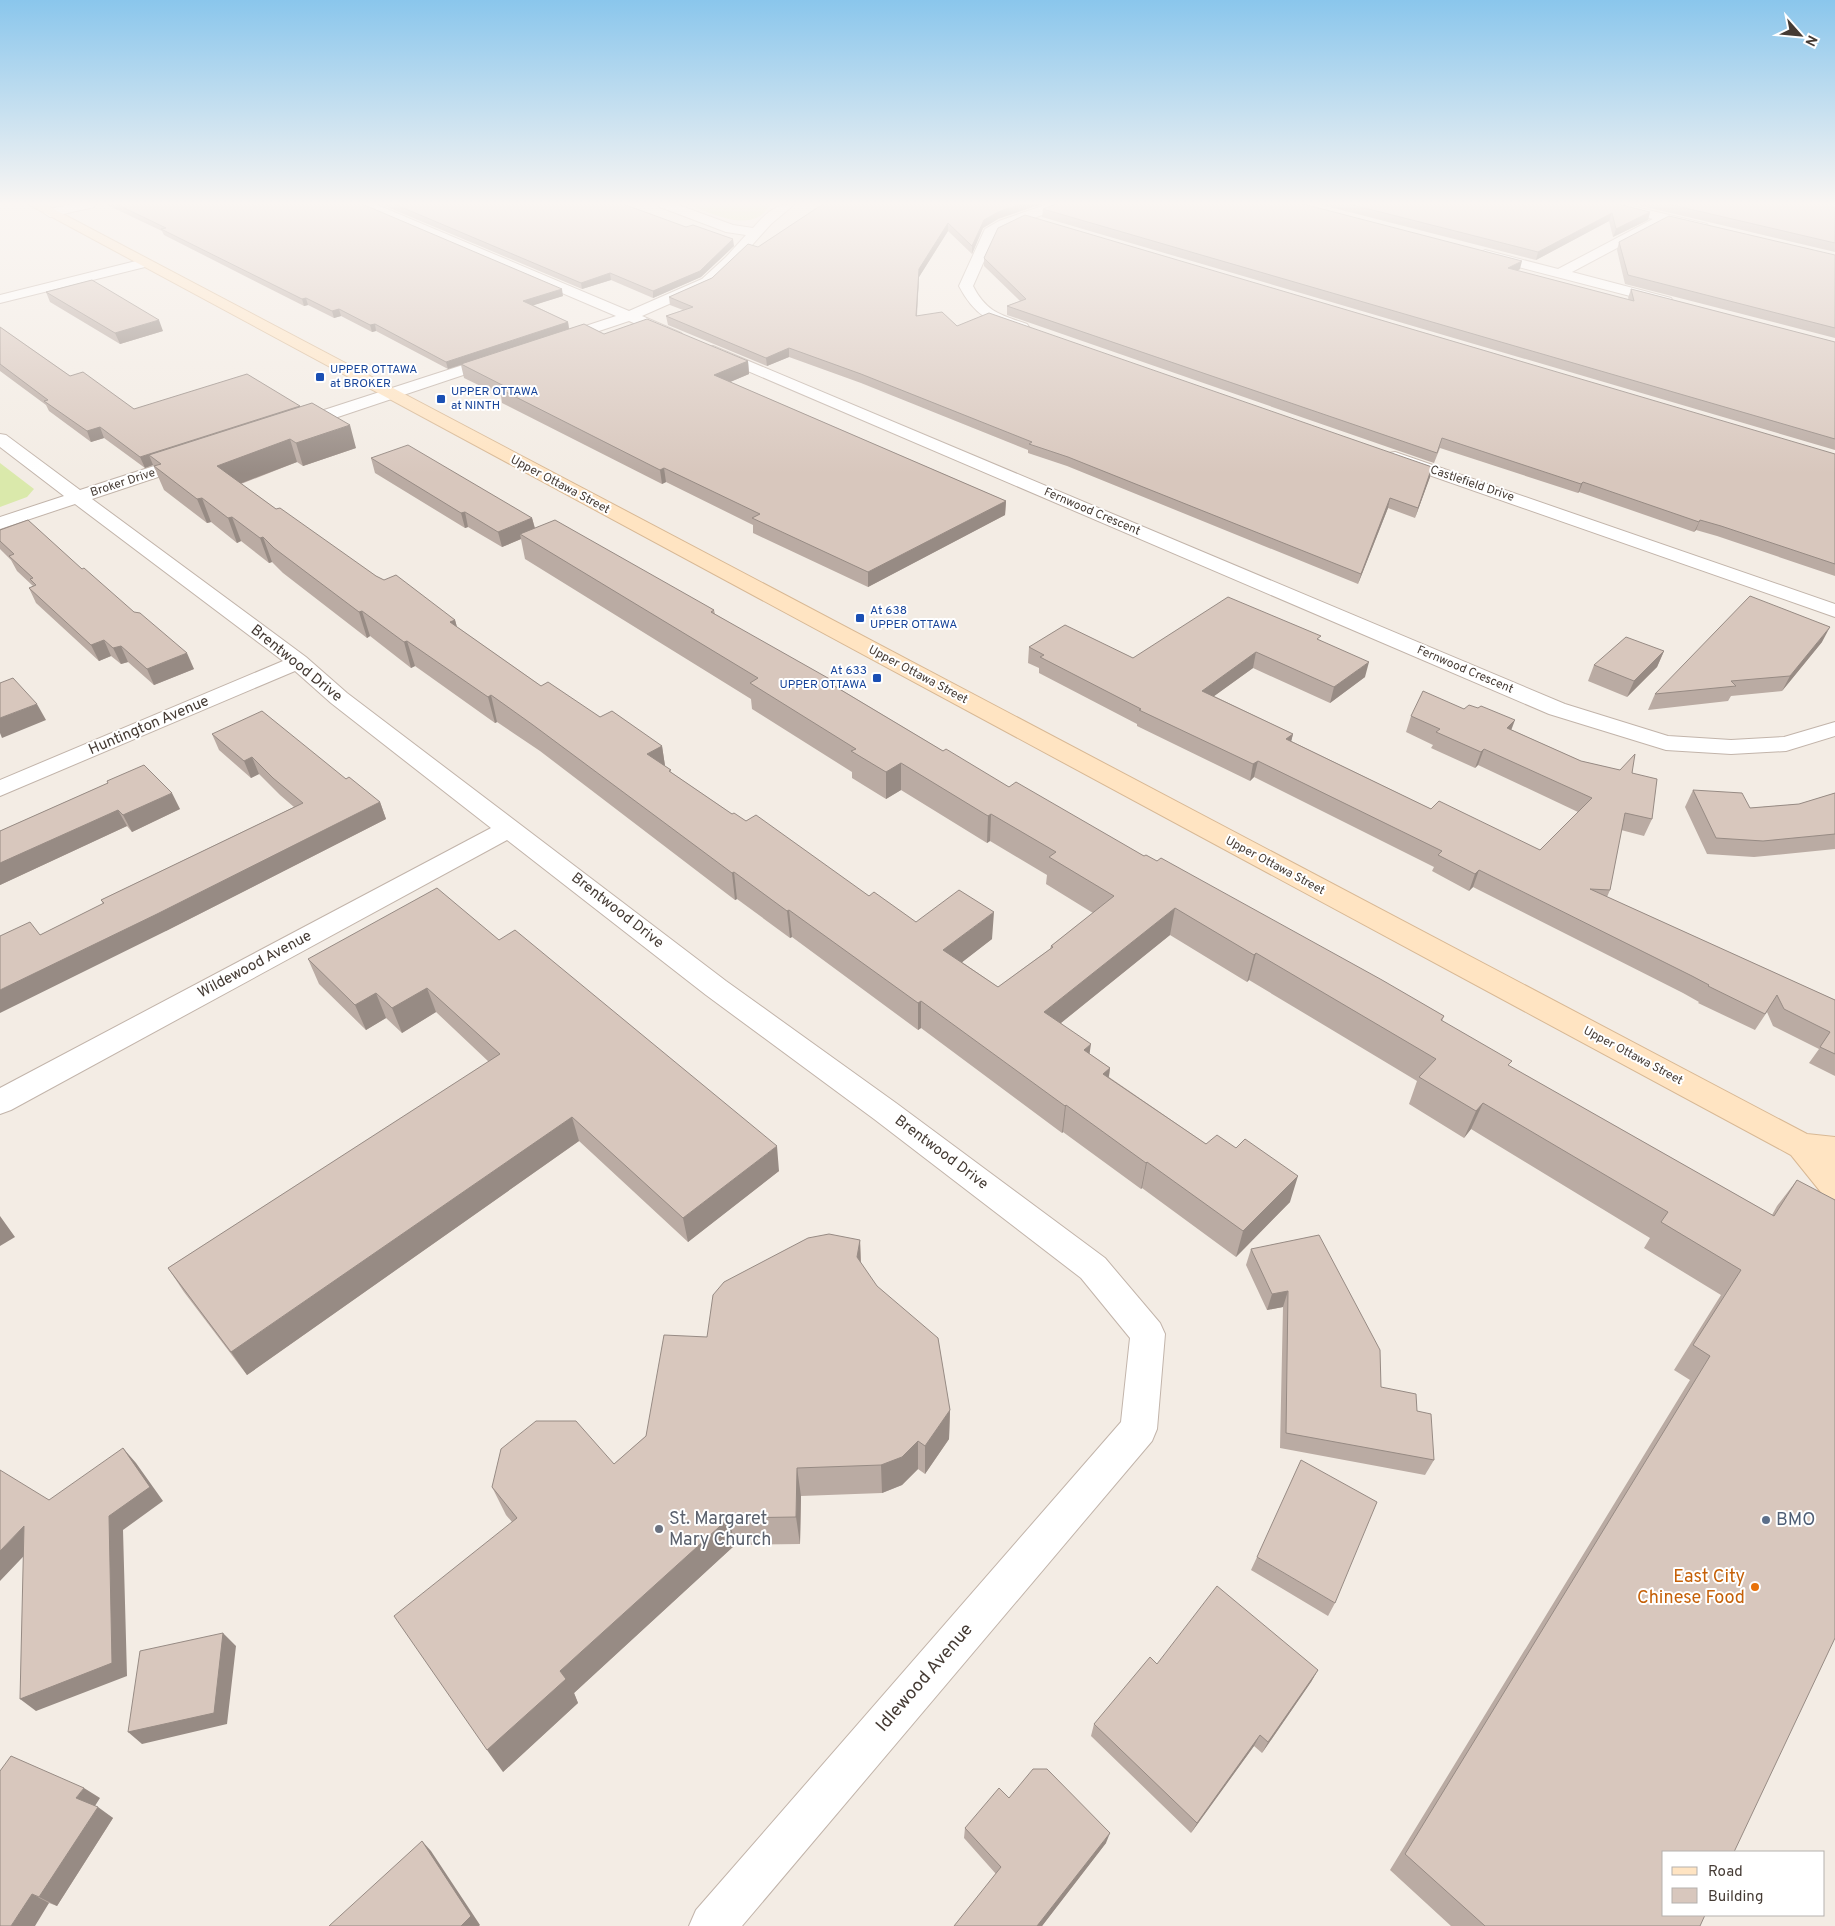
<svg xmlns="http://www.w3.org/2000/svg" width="1835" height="1926" font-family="Overpass,sans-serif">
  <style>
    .green { fill: #dae9ab }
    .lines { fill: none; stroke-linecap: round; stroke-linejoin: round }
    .street-casing { stroke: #c2b4aa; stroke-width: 2 }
    .secondary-casing { stroke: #d8b894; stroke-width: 2 }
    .street { fill: #fff; fill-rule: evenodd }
    .secondary { fill: #ffe4c2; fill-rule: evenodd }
    .wall { fill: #baaba3 }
    .shaded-wall { fill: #978b84 }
    .building { fill: #d8c7bd; stroke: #978b84 }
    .transit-dot { fill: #1a4fb4; stroke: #fff; stroke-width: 2 }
    .service-dot { fill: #5c6f8a; stroke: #fff; stroke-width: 2 }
    .worship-dot { fill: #6b7280; stroke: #fff; stroke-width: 2 }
    .food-dot { fill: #e8710a; stroke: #fff; stroke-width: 2 }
    .labels { text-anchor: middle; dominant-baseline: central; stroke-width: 4; stroke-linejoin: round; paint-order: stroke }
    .far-transit-label { font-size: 12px; fill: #164399; stroke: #fff; text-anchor: start }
    .far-street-label { font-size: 12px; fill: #453b34; stroke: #fff }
    .street-label { font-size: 15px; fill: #453b34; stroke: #fff }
    .near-worship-label { font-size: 18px; fill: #5b616d; stroke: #fff; text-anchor: start }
    .near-service-label { font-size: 18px; fill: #4e5e75; stroke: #fff; text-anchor: start }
    .near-food-label { font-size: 18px; fill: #c56008; stroke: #fff; text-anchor: end }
    .near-street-label { font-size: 18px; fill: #453b34; stroke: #fff }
  </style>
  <rect width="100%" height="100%" fill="#f3ece4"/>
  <path class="green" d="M687,204H772C767,207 765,213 760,216C739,229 707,211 687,204Z
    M0,463L34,489L27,497L0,507Z"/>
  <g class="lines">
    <g class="street-casing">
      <path id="street" d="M73,204H96L94,207L50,217L44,213L46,210Z
        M358,204H375L629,311L702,279L726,257L746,235L726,232L660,207L658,204H676L733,225L753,228C766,213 775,204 795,204L771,224L736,263L712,285L642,316L681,333L684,336L681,339H671L629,321L557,345L552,343L549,340L552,337L616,316L360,207Z
        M1048,204H1066L1064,207L1009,227L996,234L973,286C986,312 1001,315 1027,324L1029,327L1027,330L1022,331C991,324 974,315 959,286L985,229L999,221Z
        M1601,204H1623L1707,224L1708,227L1702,231L1666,222L1572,272L1671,298L1673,301L1671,304H1661L1480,257L1478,254L1485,250L1558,269L1653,219L1603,207Z
        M144,259L149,260L151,263L149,266L0,303V295Z
        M713,346L1565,704L1668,736L1731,740L1784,737L1835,722V736L1786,751L1731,754L1666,750L1549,714L708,354L705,351L708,348Z
        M497,354L502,356L505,359L502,362L302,429H290L288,425L290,421Z
        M0,434L6,435L80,490L185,456L191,455L197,456L200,460L197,464L92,499L306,657L347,693L726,981L896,1103L1105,1258L1160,1323L1165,1334L1157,1429L1152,1441L742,1926H689L696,1910L1121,1422L1130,1338L1081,1278L874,1119L706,995L507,840L11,1110L0,1114V1088L491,828L331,703L295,671L0,796V780L283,661L75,504L0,529V517L64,496L0,447Z
        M1395,452L1835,604V617L1389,461L1386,457L1389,453Z"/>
    </g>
    <g class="secondary-casing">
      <path id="secondary" d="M28,204H44L1807,1134L1835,1137V1200L1824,1196L1791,1155Z"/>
    </g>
    <use href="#street" class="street"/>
    <use href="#secondary" class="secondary"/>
  </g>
  <path class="wall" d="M105,204H362L563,296L533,305L568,322L569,329L604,334L748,361L749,374L730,382L1006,501L1005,515L868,587L753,533V525L666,482L662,484L502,403L501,396L464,378L461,365L448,369L376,331L372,332L341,316L334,318L308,305L304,306L164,235L162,231Z
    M380,204H623L734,246L701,277L653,298L611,280L582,289Z
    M823,204L998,219L983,228L972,254L948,231L919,277L917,316L957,326L1430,477L1415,518L1388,508L1358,584L1067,466L1028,453V450L861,383L789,357L767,366L668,325L666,316L683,310L670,305L669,297L712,278Z
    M1318,204H1618L1650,212L1648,220L1613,237L1609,221L1536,260Z
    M1633,204H1835V252Z
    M1043,209L1520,269L1517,271L1629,300L1628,298L1631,289L1835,342V450L1042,217Z
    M1619,242L1835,255V338L1625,284L1617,250Z
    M984,258L1835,454V576L1717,536L1696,530L1694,532L1579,492L1578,493L1440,448L1434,463L1007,315V306L1020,301L984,266Z
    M46,292L163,331L120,344L50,302Z
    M0,327L70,376L134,409L301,407L356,448L303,466L297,462L241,484L276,509L376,576L455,620L457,627L541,686L600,717L662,746L665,766L672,773L732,814L746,821L869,896L916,922L992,939L962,962L998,987L1050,949L1051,946L1093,913L1046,884L1047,875L990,841L987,843L901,790L886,799L852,778V772L752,709L751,699L525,559L521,539L502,547L468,527L465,528L375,473L371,458L532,518L535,528L714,610L715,614L943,751L1009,787L1144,856L1157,861L1444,1016L1442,1021L1509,1066L1772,1215L1777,1206L1797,1180L1700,1926H1451L1390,1870L1690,1380L1674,1370L1721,1295L1644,1248L1650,1238L1471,1129L1464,1138L1409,1104L1417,1081L1249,980L1247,982L1170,935L1061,1023L1090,1054L1110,1068L1109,1077L1290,1202L1236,1257L1142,1188L1141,1189L1063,1132L1062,1133L921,1028L918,1030L792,937L790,938L737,899L735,900L540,751L497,722L495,723L415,666L411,668L370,636L367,638L283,573L272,562L269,563L241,541L237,543L211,522L207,523L164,490L153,465L145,468L104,438L91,442L49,411L46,405L0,371Z
    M0,530L194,669L154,685L128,662L121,664L111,656L99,661L36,603L29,588L33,586L17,571L11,560L0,549Z
    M1320,640L1365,677L1330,703L1253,668L1214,696L1293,734L1291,741L1431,809L1540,850L1578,812L1478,765L1475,768L1431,748L1433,745L1406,732L1411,716L1512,730L1581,761L1632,773L1652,819L1644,836L1621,830L1610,890L1607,897L1835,1000V1076L1809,1063L1819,1049L1773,1026L1767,1012L1755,1030L1698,1003L1699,1002L1683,993L1473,887L1469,891L1432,871L1434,867L1254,777L1250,781L1137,726V724L1039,673V668L1028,663L1029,647L1133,658Z
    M1822,642L1782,691L1731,696L1728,701L1648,710L1655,694Z
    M1664,651L1657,667L1627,697L1588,681L1594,665Z
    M212,734L346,779L380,802L386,819L166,931L40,935L103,904L101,900L294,807L280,795L259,774L251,778L219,750Z
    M107,781L180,809L132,832L127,826L0,885V831L108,783Z
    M1693,790L1750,808L1799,804L1835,793V849L1754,857L1707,854L1685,807Z
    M499,940L779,1171L688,1242L579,1141L247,1375L184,1292L168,1268L489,1062L436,1012L402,1033L386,1018L366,1030L319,984L308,959Z
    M860,1240L861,1263L950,1410L949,1439L925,1474L918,1469L902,1485L882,1493L801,1496L800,1544L735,1545L574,1693L578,1703L503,1772L512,1522L506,1515L492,1487L614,1464L646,1436L707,1337Z
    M1251,1249L1381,1387L1434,1460L1425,1475L1280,1448L1283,1307L1267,1310L1246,1265Z
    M1257,1557L1335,1603L1328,1616L1251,1570Z
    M1157,1664L1318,1670L1311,1682L1262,1753L1254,1746L1191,1833L1091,1736L1094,1724Z
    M100,1798L94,1806L113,1818L57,1906L49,1903L0,1926Z
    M1009,1798L1106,1843L1042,1926H954L996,1874L964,1838L965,1828Z"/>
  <path class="shaded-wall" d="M1020,204H1042L998,219L983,228L972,254V246L984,220L998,212Z
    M1650,212L1648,220L1613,237L1616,229Z
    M1612,213L1609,221L1536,260L1538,252Z
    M948,223V231L919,277L916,325L919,269Z
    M733,239L734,246L701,277L653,298V291Z
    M1522,261L1520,269L1506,277L1508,268Z
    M610,273L611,280L582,289L581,283Z
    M562,289L563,296L525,308L523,301Z
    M306,298L308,305L304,306L302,299Z
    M339,309L341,316L334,318L332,311Z
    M159,320L163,331L120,344L115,333Z
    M568,322L569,329L448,369L446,362Z
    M375,324L376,331L372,332L370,325Z
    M789,348V357L767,366L766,358Z
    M748,361L749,374L716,388L714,375Z
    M300,406L304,416L149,455L153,465L145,468L140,457Z
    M350,425L356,448L303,466L296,443Z
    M100,427L104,438L91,442L87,431Z
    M290,439L297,462L226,489L217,466Z
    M1432,467L1430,477L1415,518L1418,508Z
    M664,468L666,482L662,484L660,470Z
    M1583,482L1579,492L1578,493L1581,484Z
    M202,498L211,522L207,523L197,499Z
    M1390,498L1388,508L1358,584L1361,574Z
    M1006,501L1005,515L868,587V572Z
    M465,512L468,527L465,528L461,513Z
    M232,517L241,541L237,543L228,518Z
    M532,518L536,533L520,534L521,539L502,547L498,532Z
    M1700,520L1696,530L1694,532Z
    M263,537L272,562L269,563L260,538Z
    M362,611L370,636L367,638L359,612Z
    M455,620L462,646L450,622Z
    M1830,627L1822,642L1782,691L1790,676Z
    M104,640L111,656L99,661L91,645Z
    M407,641L415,666L411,668L404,642Z
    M121,646L128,662L121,664L113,648Z
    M1664,651L1657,667L1627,697L1634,681Z
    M1256,652L1253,668L1199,707L1202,691Z
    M187,653L194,669L154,685L147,669Z
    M1369,662L1365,677L1330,703L1334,687Z
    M491,695L497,722L495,723L488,697Z
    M37,704L46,720L2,738L0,733V718Z
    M1515,720L1509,736L1507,728Z
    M1293,734L1289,750L1286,739Z
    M662,746L666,772L647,754Z
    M1484,749L1478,765L1475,768L1481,752Z
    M252,757L259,774L251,778L244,761Z
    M1258,761L1254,777L1250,781L1253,764Z
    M901,763V790L886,799V772Z
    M172,793L180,809L132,832L123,815Z
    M380,802L386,819L166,931L0,1013V990Z
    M118,810L127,826L0,885V863Z
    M991,814L990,841L987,843L988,816Z
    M1479,870L1473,887L1469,891L1475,874Z
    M734,872L737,899L735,900L732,873Z
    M1175,908L1170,935L1041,1039L1044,1012Z
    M789,910L792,937L790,938L787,911Z
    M994,912L992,939L943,977V950Z
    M1256,953L1249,980L1247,982L1254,955Z
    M427,988L436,1012L402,1033L392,1008Z
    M376,993L386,1018L366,1030L355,1005Z
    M921,1001V1028L918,1030V1003Z
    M1091,1044L1087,1071L1084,1050Z
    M1110,1068L1106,1095L1103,1074Z
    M1483,1103L1471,1129L1464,1138L1476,1111Z
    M1066,1105L1063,1132L1062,1133L1065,1106Z
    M572,1117L579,1141L247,1375L231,1352Z
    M777,1146L779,1171L688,1242L683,1218Z
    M1147,1162L1142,1188L1141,1189L1146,1163Z
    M1298,1176L1290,1202L1236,1257L1243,1231Z
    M0,1216L15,1237L0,1246Z
    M860,1240L861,1271L857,1257Z
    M1288,1291L1283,1307L1267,1310L1272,1294Z
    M950,1410L949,1439L925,1474V1446Z
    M918,1441V1469L902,1485L882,1493L881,1465Z
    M123,1448L136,1463L163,1501L123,1530L127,1676L36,1711L20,1699L109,1516Z
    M797,1468L801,1496L800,1544L796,1517Z
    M729,1518L735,1545L574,1693L578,1703L503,1772L487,1750L560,1671Z
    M24,1526L39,1540L0,1581V1551Z
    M223,1633L236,1646L227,1724L142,1744L128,1732Z
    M1318,1670L1311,1682L1262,1753L1268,1742Z
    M1260,1735L1254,1746L1191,1833L1197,1823Z
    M84,1788L100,1798L93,1809L76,1798Z
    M98,1807L113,1818L57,1906L39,1897Z
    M1110,1833L1106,1843L1042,1926H1037Z
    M422,1841L431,1851L480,1925L479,1926H461Z
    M32,1894L49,1903L35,1926H11Z"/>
  <path class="building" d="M116,204H362L562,289L523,301L568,322L446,362L375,324L370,325L339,309L332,311L306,298L302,299L161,229L166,228Z
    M394,204H623L686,227L693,225L733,239L700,271L653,291L610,273L581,283Z
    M823,204H1020L998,212L984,220L972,246L948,223L919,269L916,316L942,312L957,326L989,313L1432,467L1418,508L1390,498L1361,574L1068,457L1029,444L1032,442L861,374L789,348L766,358L666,316L693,307L669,297L712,278L748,244L758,247Z
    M1056,204H1303L1522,261L1508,268L1634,301L1631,289L1835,342V439L1043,209Z
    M1349,204H1618L1650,212L1616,229L1612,213L1538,252Z
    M1668,204H1835V243Z
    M1025,215L1835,454V564L1721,526L1700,520L1699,522L1583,482L1581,484L1442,438L1437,453L1007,306L1026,299L984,258L998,228Z
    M1669,216L1835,255V328L1628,275L1619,242Z
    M92,280L159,320L115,333L46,292Z
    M647,319L748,361L714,375L1006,501L868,572L752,518L760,514L664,468L660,470L500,389L506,387L461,364L584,324L604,334Z
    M0,327L70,376L83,372L134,409L247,374L300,406L140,457L100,427L87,431L44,401L48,400L0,364Z
    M312,403L350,425L296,443L290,439L217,466L276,509L280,508L376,576L384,580L396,575L455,620L450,622L541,686L548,682L600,717L612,711L662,746L647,754L671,770L669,771L732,814L734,813L746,821L756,815L869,896L874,892L916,922L959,890L994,912L943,950L998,987L1053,947L1051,946L1114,896L1049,857L1056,852L991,814L988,816L901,763L886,772L851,751L856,749L750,683L758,678L520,534L555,520L714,610L711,612L835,682L831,684L943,751L946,749L1009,787L1016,782L1144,856L1146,855L1157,861L1161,858L1382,980L1444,1016L1441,1020L1512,1061L1508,1065L1774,1216L1797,1180L1835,1200V1638L1734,1852H1664V1915H1705L1700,1926H1485L1405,1854L1710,1356L1693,1345L1741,1270L1661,1222L1668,1212L1483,1103L1476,1111L1419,1077L1436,1059L1256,953L1254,955L1175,908L1044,1012L1091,1044L1084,1050L1110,1068L1103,1074L1206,1144L1217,1135L1236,1148L1245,1139L1298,1176L1243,1231L1147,1162L1146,1163L1066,1105L1065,1106L921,1001L918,1003L789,910L787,911L734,872L732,873L533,725L491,695L488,697L407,641L404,642L362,611L359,612L274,548L263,537L260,538L232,517L228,518L202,498L197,499L154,466L161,464L149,455Z
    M408,445L532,518L498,532L465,512L461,513L371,458Z
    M28,520L82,569L84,568L134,612L140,613L187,653L147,669L121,646L113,648L104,640L91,645L29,588L36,585L30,579L33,578L9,556L14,554L0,541V530Z
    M1750,596L1830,627L1790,676L1731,681L1736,686L1655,694Z
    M1228,597L1321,636L1317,639L1369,662L1334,687L1256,652L1202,691L1293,734L1286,739L1431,809L1439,801L1540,850L1592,798L1484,749L1481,752L1436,732L1440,729L1411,716L1423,691L1464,709L1469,705L1478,708L1481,706L1515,720L1507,728L1581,761L1620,770L1635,754L1632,773L1657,779L1652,819L1625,813L1610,890L1590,889L1835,1000V1054L1820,1047L1830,1032L1784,1009L1777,995L1765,1014L1708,986L1709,985L1692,976L1479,870L1475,874L1438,855L1442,851L1258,761L1253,764L1139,710L1141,709L1040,657L1044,655L1029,647L1065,625L1133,658Z
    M1626,637L1664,651L1634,681L1594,665Z
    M13,678L37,704L0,718V683Z
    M262,711L346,779L349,777L380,802L157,914L0,990V936L30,922L40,935L104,903L101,900L303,803L273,778L252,757L244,761L212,734Z
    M144,765L172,793L123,815L118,810L0,863V831L108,783L107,781Z
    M1693,790L1742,793L1750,808L1799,804L1835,793V834L1763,841L1716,838Z
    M437,888L499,940L515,930L777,1146L683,1218L572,1117L231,1352L168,1268L500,1054L427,988L392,1008L376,993L355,1005L308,959Z
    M829,1234L860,1240L857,1257L877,1286L938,1338L950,1410L925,1446L918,1441L902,1457L881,1465L797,1468L796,1517L729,1518L560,1671L566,1679L487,1750L394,1616L517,1518L492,1487L501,1449L536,1421H576L614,1464L646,1436L664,1335L707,1337L713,1295L724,1282L808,1238Z
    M1319,1235L1380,1350L1381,1387L1416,1394L1417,1411L1431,1414L1434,1460L1286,1433L1288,1291L1272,1294L1251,1249Z
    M123,1448L150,1487L109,1516L112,1663L20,1699L24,1526L0,1551V1470L49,1500Z
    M1301,1460L1377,1502L1335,1603L1257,1557Z
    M1217,1586L1318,1670L1268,1742L1260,1735L1197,1823L1094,1724L1150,1657L1157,1664Z
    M223,1633L214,1713L128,1732L140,1651Z
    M11,1756L84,1788L76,1798L98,1807L39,1897L32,1894L11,1926H0V1771Z
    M1033,1769H1047L1110,1833L1037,1926H954L1001,1867L965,1828L999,1788L1009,1798Z
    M422,1841L471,1916L461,1926H329Z"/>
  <linearGradient id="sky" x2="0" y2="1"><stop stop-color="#8ac6ec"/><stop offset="0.43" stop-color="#faf6f3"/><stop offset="1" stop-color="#faf6f3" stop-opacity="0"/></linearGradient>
  <rect width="1835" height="474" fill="url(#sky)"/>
  <g class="transit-dot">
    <rect x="315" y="372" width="10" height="10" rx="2.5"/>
    <rect x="436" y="394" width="10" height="10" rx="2.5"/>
    <rect x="855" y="613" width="10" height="10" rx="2.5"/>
    <rect x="872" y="673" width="10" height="10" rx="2.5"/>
  </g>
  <circle class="service-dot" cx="1766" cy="1520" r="5"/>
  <circle class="worship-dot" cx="659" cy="1529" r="5"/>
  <circle class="food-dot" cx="1755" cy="1587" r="5"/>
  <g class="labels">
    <g class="far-transit-label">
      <text x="330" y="370">UPPER OTTAWA<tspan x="330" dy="14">at BROKER</tspan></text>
      <text x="451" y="392">UPPER OTTAWA<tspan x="451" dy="14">at NINTH</tspan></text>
      <text x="870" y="611">At 638<tspan x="870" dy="14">UPPER OTTAWA</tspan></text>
      <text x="867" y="671" text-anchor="end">At 633<tspan x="867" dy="14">UPPER OTTAWA</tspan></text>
    </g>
    <g class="far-street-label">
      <text transform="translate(123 483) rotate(-18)">Broker Drive</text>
      <text transform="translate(1472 484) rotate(19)">Castlefield Drive</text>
      <text transform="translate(560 485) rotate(28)">Upper Ottawa Street</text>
      <text transform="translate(1092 512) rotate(23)">Fernwood Crescent</text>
      <text transform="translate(1465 670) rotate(23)">Fernwood Crescent</text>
      <text transform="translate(918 675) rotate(28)">Upper Ottawa Street</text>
      <text transform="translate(1275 866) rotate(28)">Upper Ottawa Street</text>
      <text transform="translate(1633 1056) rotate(28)">Upper Ottawa Street</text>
    </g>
    <g class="street-label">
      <text transform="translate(296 664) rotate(39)">Brentwood Drive</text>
      <text transform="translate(149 726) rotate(-23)">Huntington Avenue</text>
      <text transform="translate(617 911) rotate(38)">Brentwood Drive</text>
      <text transform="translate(255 965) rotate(-28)">Wildewood Avenue</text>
      <text transform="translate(941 1153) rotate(37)">Brentwood Drive</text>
    </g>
    <g class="near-worship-label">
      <text x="669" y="1519">St. Margaret<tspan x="669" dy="21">Mary Church</tspan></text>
    </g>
    <g class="near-service-label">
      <text x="1776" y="1520">BMO</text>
    </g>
    <g class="near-food-label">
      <text x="1745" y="1577">East City<tspan x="1745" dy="21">Chinese Food</tspan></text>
    </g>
    <g class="near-street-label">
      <text transform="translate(925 1678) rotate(-49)">Idlewood Avenue</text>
    </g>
  </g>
  <rect x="1662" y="1851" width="162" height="65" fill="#ffffff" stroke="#b5b1ae"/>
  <rect x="1672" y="1867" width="25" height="8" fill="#ffe4c2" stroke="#b5b1ae"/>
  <text x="1708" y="1876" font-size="15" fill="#453b34">Road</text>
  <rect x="1672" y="1888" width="25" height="15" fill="#d8c7bd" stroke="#b5b1ae"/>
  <text x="1708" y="1901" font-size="15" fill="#453b34">Building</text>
  <g transform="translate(1800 35) rotate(117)" stroke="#ffffff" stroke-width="4" paint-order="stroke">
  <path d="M0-4L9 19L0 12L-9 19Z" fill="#453b34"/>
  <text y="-8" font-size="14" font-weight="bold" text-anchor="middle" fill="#453b34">N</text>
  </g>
</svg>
